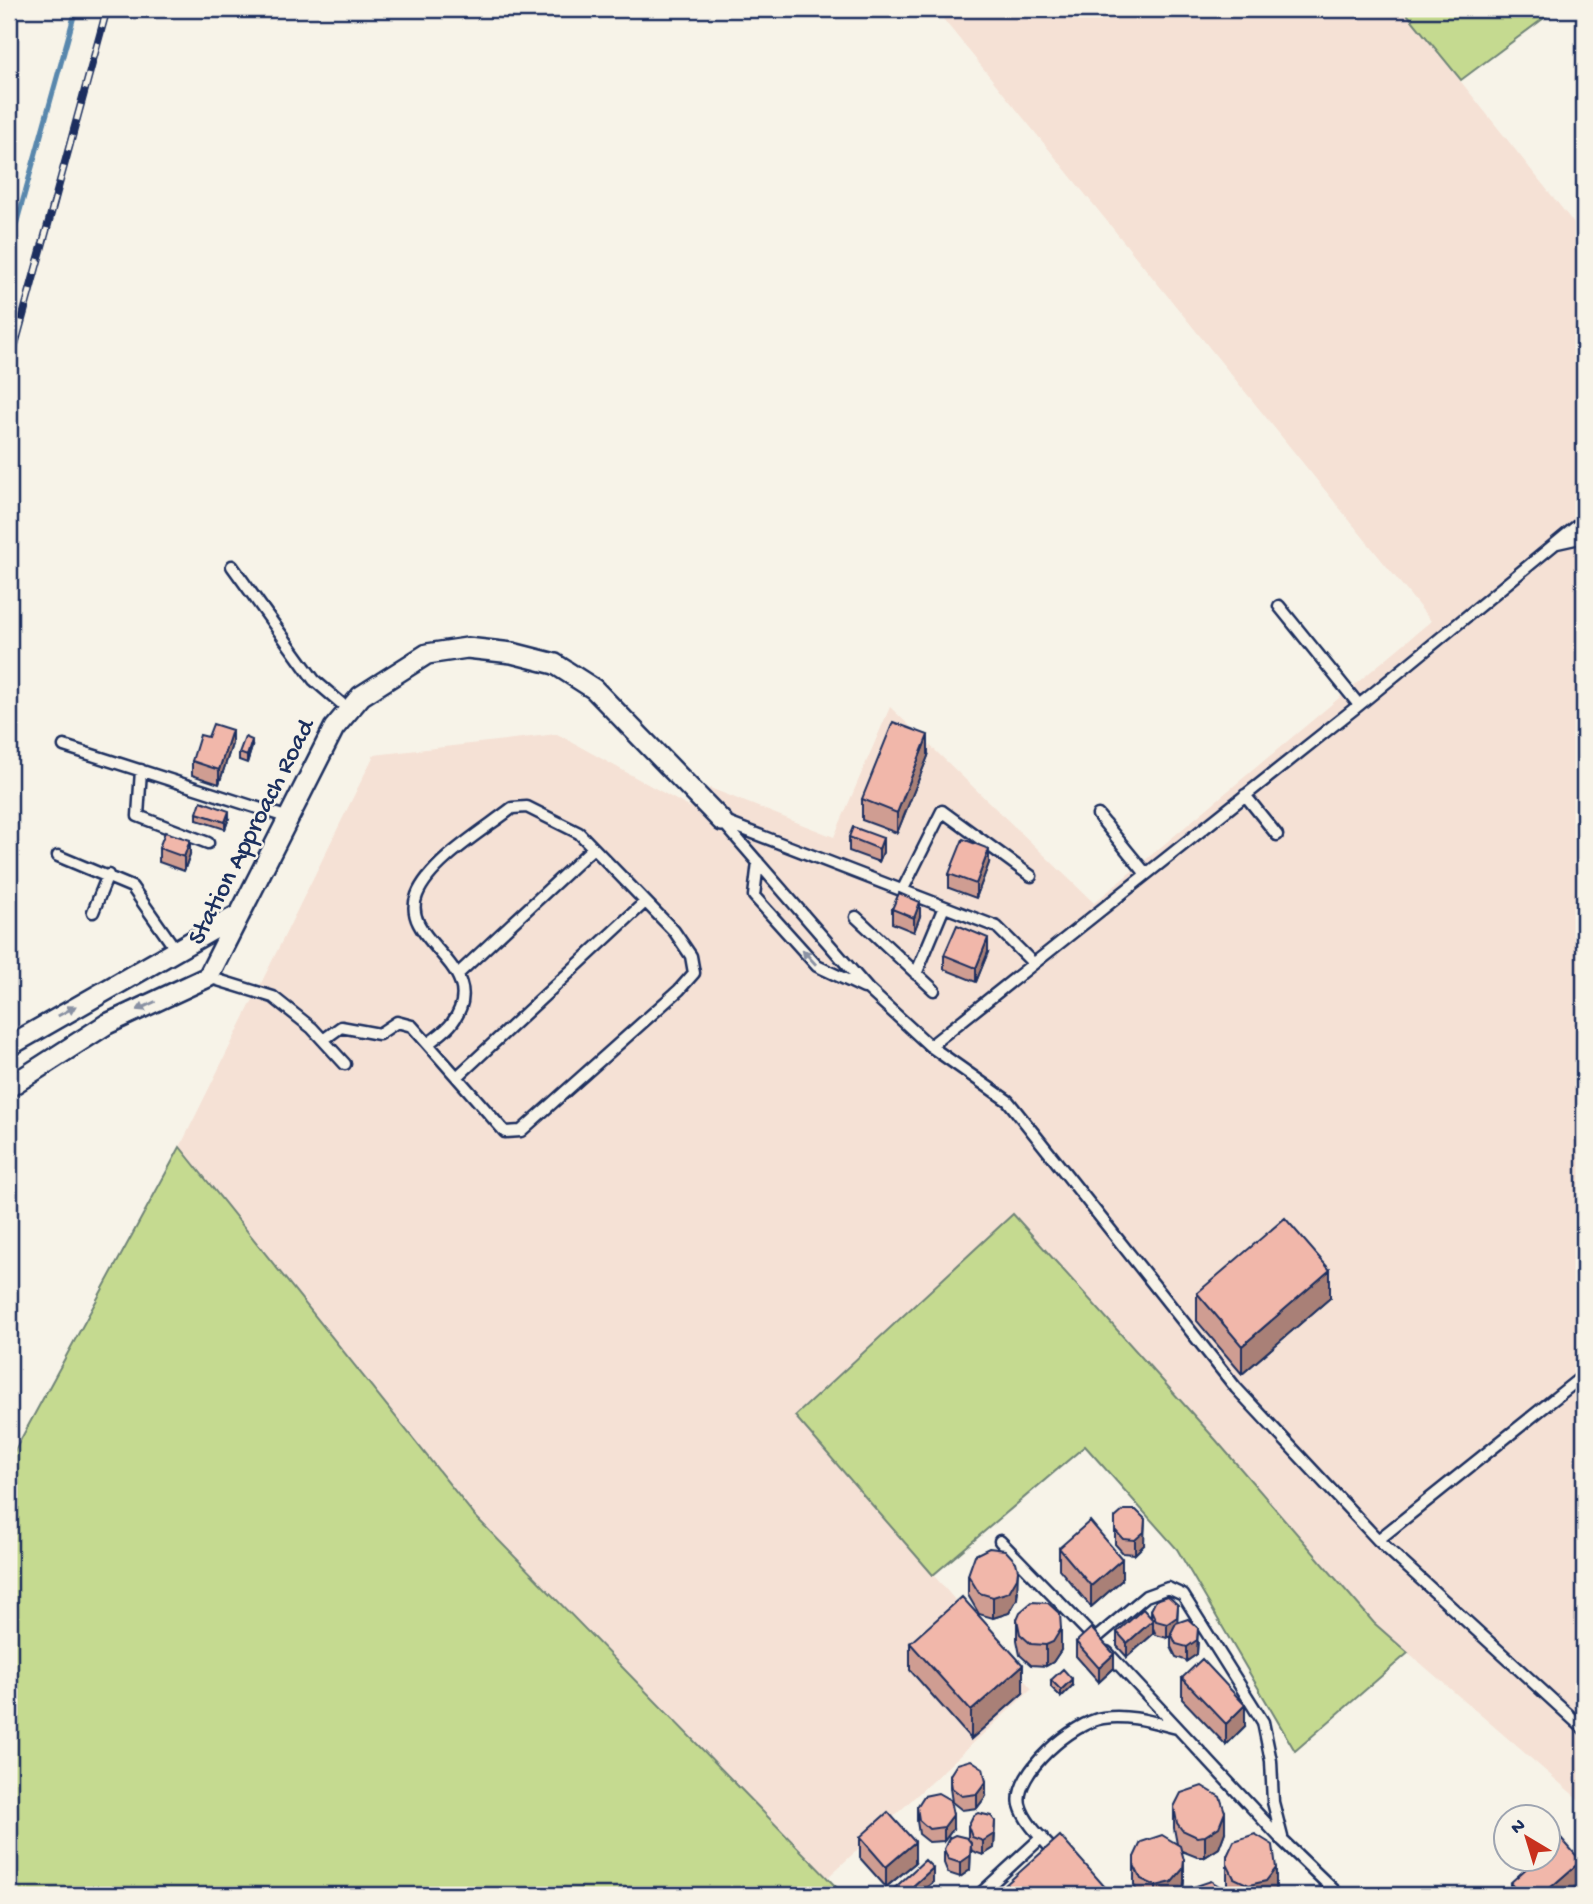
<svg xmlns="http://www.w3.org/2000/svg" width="1593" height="1904" font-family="'Gochi Hand',sans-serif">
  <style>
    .built { fill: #f5e1d5 }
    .green { fill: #c5da90; stroke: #708477; stroke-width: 2 }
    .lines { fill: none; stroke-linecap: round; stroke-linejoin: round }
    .stream { stroke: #5987ad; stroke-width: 5 }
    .lane-casing { stroke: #1b2f5e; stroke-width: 15 }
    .street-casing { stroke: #1b2f5e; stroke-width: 24 }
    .lane { stroke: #f7f3e8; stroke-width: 10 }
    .street { stroke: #f7f3e8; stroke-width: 19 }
    .rail-casing { stroke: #1b2f5e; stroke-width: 8 }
    .rail { stroke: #f7f3e8; stroke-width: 5; stroke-dasharray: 16; stroke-linecap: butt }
    .wall { fill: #cf9d92; stroke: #1b2f5e; stroke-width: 2 }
    .shaded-wall { fill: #a98077; stroke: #1b2f5e; stroke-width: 2 }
    .building { fill: #f1b7aa; stroke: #1b2f5e; stroke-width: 2 }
    .oneway { fill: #8991a3 }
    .labels { text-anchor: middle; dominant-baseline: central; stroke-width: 5; stroke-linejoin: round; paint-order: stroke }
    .street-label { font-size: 26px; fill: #1b2f5e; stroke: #f7f3e8 }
  </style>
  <rect width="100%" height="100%" fill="#f7f3e8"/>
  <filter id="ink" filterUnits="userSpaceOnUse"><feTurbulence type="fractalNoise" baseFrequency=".0143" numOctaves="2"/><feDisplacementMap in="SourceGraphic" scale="14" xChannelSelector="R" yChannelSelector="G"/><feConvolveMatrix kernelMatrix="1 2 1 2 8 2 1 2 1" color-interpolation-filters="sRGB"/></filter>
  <g filter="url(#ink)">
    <path class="built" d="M935,9H1403L1584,236V1804L1374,1623L1215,1439L1013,1214L795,1415L1032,1689L827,1878L475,1516L180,1147L374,755L557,734L689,807L710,788L834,837L890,707L1094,903L1431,621Z"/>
    <path class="green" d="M1403,9H1556L1461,80Z
      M180,1147L475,1516L844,1895H9V1461Z
      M1013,1214L1215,1439L1374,1623L1408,1653L1295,1751L1177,1549L1085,1446L933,1575L795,1416Z"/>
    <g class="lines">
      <path class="stream" d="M9,250L76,9"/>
      <g class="lane-casing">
        <path id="lane" d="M1557,543L1584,537
          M232,566L314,680L349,710
          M1279,606L1359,705
          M64,746L289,818
          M141,770L138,816L208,843
          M1245,795L1277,835
          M1098,815L1146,874
          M722,821L868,989L930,1046L1008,1101L1236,1388L1378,1540L1584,1729
          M725,822L997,927L1033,963
          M58,856L132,887L176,950
          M758,862L754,896L817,966L864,988
          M902,891L942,811L1031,876
          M93,912L108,875
          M856,917L934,990
          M459,973L593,848
          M916,974L944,907
          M208,977L273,997L312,1028L345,1064
          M323,1040L341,1027L379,1034L397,1022L412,1026L505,1132L521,1131L679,990L694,973L691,956L674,931L579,833L527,807L512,808C484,830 430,862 417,895C398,942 494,967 452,1023C446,1031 435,1038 428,1044
          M930,1046L1359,705L1584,520
          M457,1077L645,902
          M1378,1540L1584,1375
          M1000,1541L1095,1639
          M1095,1639L1146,1596L1168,1588L1183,1595L1263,1722L1271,1761L1273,1802L1282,1837
          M1107,1652L1283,1841L1339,1895
          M1058,1856C1045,1841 1025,1824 1020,1805C1013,1773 1074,1722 1103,1718C1129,1714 1153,1722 1177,1728
          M979,1895L1042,1837"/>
      </g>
      <g class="street-casing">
        <path id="street" d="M9,1046L240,914
          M9,1087L107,1024L208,977L334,728L361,696L427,654L467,648L512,653L555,664L594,689L722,821"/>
      </g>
      <use href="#lane" class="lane"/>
      <use href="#street" class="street"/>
      <g class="rail-casing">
        <path id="rail" d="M9,367L107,9"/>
      </g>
      <use href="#rail" class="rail"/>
    </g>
    <path class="wall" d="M232,744L219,784L192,775V761Z
      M252,747L247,763L239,760V753Z
      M928,756L897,833L862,820V799Z
      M197,813L229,818L225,829L197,820Z
      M849,837L883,838V852L879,862L849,851Z
      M159,848L190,854L184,871L159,862Z
      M989,863L976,898L949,888V874Z
      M892,909L920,916L914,932L892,923Z
      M988,952L976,982L944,969V955Z
      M1197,1293L1330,1298L1242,1374L1197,1321Z
      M1115,1518L1144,1545L1135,1554L1123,1553L1115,1544Z
      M1059,1548L1122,1580L1091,1607L1059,1569Z
      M968,1575L1018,1591L1017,1599L1009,1613L993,1618L979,1614L968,1595Z
      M1151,1610L1178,1622L1198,1642L1197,1654L1187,1661L1176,1657L1171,1647V1636L1167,1638L1156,1635L1153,1628V1634L1127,1657L1117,1646V1632L1151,1618Z
      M1017,1619L1061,1650L1053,1662L1046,1666L1031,1665L1020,1655L1017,1640Z
      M1076,1642L1114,1668L1099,1682L1076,1656Z
      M910,1643L1023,1693L971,1739L910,1670Z
      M1182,1678L1245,1726L1226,1745L1182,1699Z
      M1051,1680L1072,1686L1061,1697L1051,1687Z
      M950,1775L986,1796L977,1808L962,1810L952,1802L950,1788Z
      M917,1807L953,1829L944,1841L929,1842L919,1834L917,1821Z
      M1174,1807L1225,1832L1219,1848L1205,1857H1197L1182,1851L1184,1881L1183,1889L1178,1895H1139L1134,1885V1857L1177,1844L1174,1828Z
      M968,1826L995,1835L994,1848L983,1855L972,1851L971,1848L970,1870L960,1877L948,1873L944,1863V1849L968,1839Z
      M860,1837L915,1863L886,1887L860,1858Z
      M1227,1856L1276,1889L1271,1895H1232L1227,1884Z
      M1581,1882L1566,1895H1510V1883Z"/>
    <path class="shaded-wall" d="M232,730V744L219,784V770Z
      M928,735V756L897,833V813Z
      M252,740V747L247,763V756Z
      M229,811V818L225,829V822Z
      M883,838V852L879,862V849Z
      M190,840V854L184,871V857Z
      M989,849V863L976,898V884Z
      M920,902V916L914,932V918Z
      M988,938V952L976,982V968Z
      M1330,1270V1298L1242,1374V1346Z
      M1145,1519L1144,1545L1135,1554V1540Z
      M1122,1559V1580L1091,1607V1586Z
      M1018,1570L1017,1599L1009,1613L993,1618V1597Z
      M1178,1605L1177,1631L1171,1633V1636L1167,1638V1624Z
      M1153,1620V1634L1127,1657V1643Z
      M1198,1628L1197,1654L1187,1661V1647Z
      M1061,1629V1650L1053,1662L1046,1666V1645Z
      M1114,1654V1668L1099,1682V1668Z
      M1023,1665V1693L971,1739V1711Z
      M1072,1679V1686L1061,1697V1690Z
      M1245,1705V1726L1226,1745V1724Z
      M986,1782V1796L977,1808V1794Z
      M1225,1812V1832L1219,1848L1205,1857V1836Z
      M953,1815V1829L944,1841V1827Z
      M995,1821L994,1848L983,1855V1841Z
      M915,1842V1863L886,1887V1867Z
      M971,1843L970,1870L960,1877V1863Z
      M1184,1860V1881L1183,1889L1178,1895H1156V1886Z
      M1581,1861V1882L1566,1895H1542Z
      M933,1868V1882L918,1895H912L913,1886Z
      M1276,1868V1889L1271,1895H1249V1885Z"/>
    <path class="building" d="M893,722L928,735L897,813L862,799Z
      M213,724L232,730L219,770L192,761L200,735L208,737Z
      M245,737L252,740L247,756L239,753Z
      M201,801L229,811L225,822L197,813Z
      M853,827L883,838L879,849L849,837Z
      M165,832L190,840L184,857L159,848Z
      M963,839L989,849L976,884L949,874Z
      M899,893L920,902L914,918L892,909Z
      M957,925L988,938L976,968L944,955Z
      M1285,1218L1330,1270L1242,1346L1197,1293Z
      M1124,1510H1136L1145,1519L1144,1532L1135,1540L1123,1539L1115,1530V1518Z
      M1090,1521L1122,1559L1091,1586L1059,1548Z
      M989,1548L1005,1550L1016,1562L1018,1570L1017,1578L1009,1592L993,1597L979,1593L968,1575L975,1555Z
      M1168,1596L1178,1605L1177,1617L1167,1624L1156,1621L1151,1610L1156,1600Z
      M962,1597L1023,1665L971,1711L910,1643Z
      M1032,1602L1048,1603L1060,1614L1061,1629L1053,1642L1046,1645L1031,1644L1020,1634L1017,1619L1020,1612Z
      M1143,1609L1153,1620L1127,1643L1117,1632Z
      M1188,1619L1198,1628L1197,1640L1187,1647L1176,1644L1171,1633L1176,1623Z
      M1091,1628L1114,1654L1099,1668L1076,1642Z
      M1202,1659L1245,1705L1226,1724L1182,1678Z
      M1063,1669L1072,1679L1061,1690L1051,1680Z
      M971,1760L983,1768L986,1782L977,1794L962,1796L952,1788L950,1775L957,1764Z
      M1202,1786L1220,1797L1225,1812L1219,1827L1205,1836L1197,1837L1182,1830L1177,1823L1174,1807L1181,1793Z
      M938,1793L950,1800L953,1815L944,1827L929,1829L919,1820L917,1807L924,1796Z
      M888,1812L915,1842L886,1867L860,1837Z
      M978,1813L991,1816L995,1821L994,1834L983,1841L972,1837L968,1826L973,1816Z
      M1255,1834L1273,1845L1276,1868L1266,1881L1249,1885L1234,1878L1227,1864V1856L1234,1841Z
      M955,1835L967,1838L971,1843L970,1856L960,1863L948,1859L944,1849L949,1838Z
      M1162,1835L1180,1846L1184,1860L1183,1869L1172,1882L1156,1886L1141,1879L1134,1865V1857L1141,1842Z
      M1060,1836L1112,1895H994Z
      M1561,1838L1581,1861L1542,1895H1521L1510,1883L1538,1858H1548V1850Z
      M925,1860L933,1868L913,1886L918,1891L912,1895H887Z
      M1211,1881L1229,1892L1230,1895H1186L1190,1888Z"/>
    <defs><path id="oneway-solid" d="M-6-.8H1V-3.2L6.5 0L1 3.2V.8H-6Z" transform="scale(1.75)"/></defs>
    <g class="oneway">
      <use href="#oneway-solid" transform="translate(809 957) rotate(-132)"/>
      <use href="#oneway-solid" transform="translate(146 1006) rotate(155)"/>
      <use href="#oneway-solid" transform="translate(67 1011) rotate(-29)"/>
    </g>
  </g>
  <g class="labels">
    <g class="street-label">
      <text transform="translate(253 833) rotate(-63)">Station Approach Road</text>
    </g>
  </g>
  <rect width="1593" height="1904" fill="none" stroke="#f7f3e8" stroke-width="35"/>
  <rect x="18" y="18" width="1558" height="1869" fill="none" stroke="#1b2f5e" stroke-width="2.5" filter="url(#ink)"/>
  <g transform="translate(1527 1838) rotate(322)"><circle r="33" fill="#f7f3e8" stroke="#9fa5b1" stroke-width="2"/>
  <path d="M0-5L12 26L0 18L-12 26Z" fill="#c8321e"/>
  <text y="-10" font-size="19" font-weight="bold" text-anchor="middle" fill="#1b2f5e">N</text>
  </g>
</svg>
